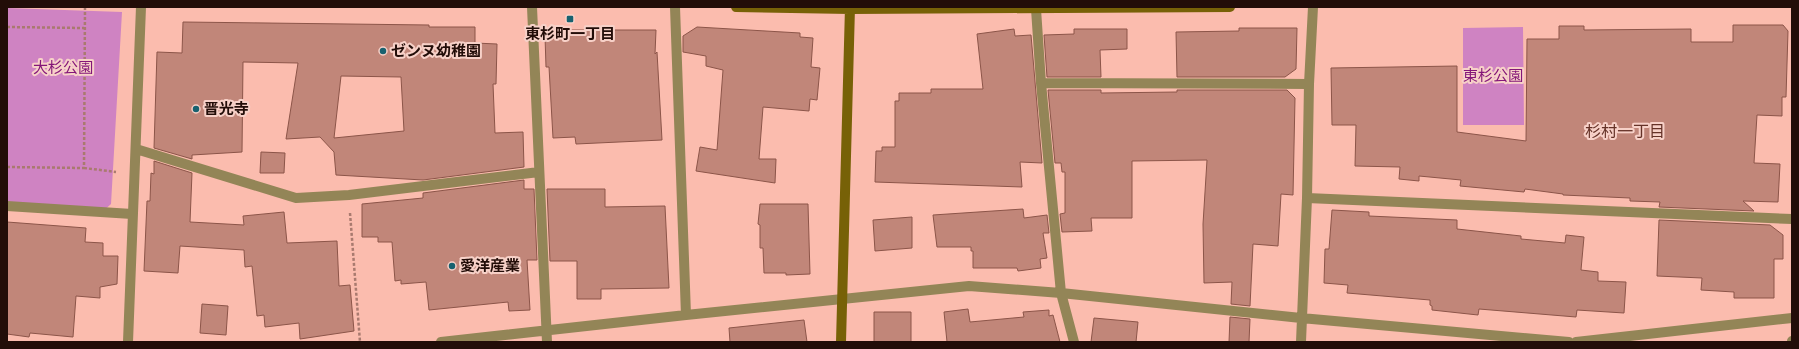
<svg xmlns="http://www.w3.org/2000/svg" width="1799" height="349" font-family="'Alegreya Sans','Noto Sans JP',sans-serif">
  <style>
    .green { fill: #cf83c2 }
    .building { fill: #c18679; stroke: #8c5549; fill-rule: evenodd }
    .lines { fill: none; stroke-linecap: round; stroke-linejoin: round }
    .path { stroke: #a97a6f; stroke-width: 2.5; stroke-dasharray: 3 2; stroke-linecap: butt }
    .street { stroke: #938557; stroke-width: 10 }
    .secondary { stroke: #776107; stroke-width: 10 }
    .poi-dot { fill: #18616f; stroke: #f7d1c8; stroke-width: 1.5 }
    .labels { text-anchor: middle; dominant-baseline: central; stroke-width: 4; stroke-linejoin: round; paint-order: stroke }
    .poi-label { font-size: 15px; font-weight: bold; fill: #220d08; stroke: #f7d1c8; text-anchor: start }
    .park-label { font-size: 15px; fill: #841678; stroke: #f7d1c8 }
    .neighbourhood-label { font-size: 16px; fill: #653227; stroke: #f7d1c8 }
  </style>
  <rect width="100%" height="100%" fill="#fbbcae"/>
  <path class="green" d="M7,8L122,12L111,204L99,215L7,203Z
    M1523,27L1524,125H1463V28Z"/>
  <path class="building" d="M183,22L429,25V27H475V43L497,44L496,84H493L495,133L523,132L524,167L423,180L336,175L334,152L320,137L286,139L298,63L243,62L242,152L192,155V159L154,148L157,52L182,53ZM341,76L401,77L404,131L334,138Z
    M1733,25H1783L1788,31L1786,97H1782V116L1757,115L1754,163L1780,164L1778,202L1743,201L1754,211L1659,207L1660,202L1630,201V198L1563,195V194L1525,189L1524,192L1460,186L1461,180L1419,176V181L1399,179L1400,167L1355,166L1356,125H1332L1331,68L1457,66V132L1526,141L1527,39H1559V26H1584V30L1691,29V42H1733Z
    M697,27L800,33V37L813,38L811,67L820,68L817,100L810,99L809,111L763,107L759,159H776L775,183L696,171L700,147L717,150L723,70L706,66V56L683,52V36Z
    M1239,28H1297L1296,69L1285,77H1177L1176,32L1239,31Z
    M1014,29L1015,36L1031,35L1042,163L1020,162L1022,187L875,182L876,151H882V147H895V101H899V93H931V89H983L977,34Z
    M1074,29H1127V49L1100,50L1101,77H1047L1044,35L1074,34Z
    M551,30H656L655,54L657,52L662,140L576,144L575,137L553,138L549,67H546L545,36Z
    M1048,90H1101V93L1177,92V90H1287L1295,98L1293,195L1281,194L1278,246L1253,244L1250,306L1231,304L1232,282L1204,283L1203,224L1207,160L1132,161V218H1091L1092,231L1062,232L1060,214L1065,213V172H1062L1061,163H1055Z
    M261,152L285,153L284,173H260Z
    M154,161L192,173L190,222L244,225L243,216L284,212L287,243L337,241L339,286L350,285L354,331L300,339L299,323L265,327L264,315L257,316L252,266L245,267L244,250L180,246L178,273L144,271L147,201H150L151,173L154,174Z
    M524,180V189H534L537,260H527L530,310L509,311L508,302L429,310L426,282L401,284V280L395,281L392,242H378V237H362V204L423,198V193Z
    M547,189H605V207L665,206L669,288L601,289V299H577V261H550Z
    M760,204H808L810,274L786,275V273H764L763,248H760V225L758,224Z
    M1023,209L1024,218L1047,215L1049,233H1043L1047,258L1040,259L1041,268L1018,271L1017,268H973V251H971V247H937L933,215Z
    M1332,210L1369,212V216L1457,220V229L1521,236V239L1565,243L1566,235L1584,237L1581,270L1598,272V281L1626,282L1624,313L1577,310L1576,317L1479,309L1478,315L1432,310V306L1430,305V300L1347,293L1348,285L1324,283L1325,249H1329Z
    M912,217V248L875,251L873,220Z
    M1659,220L1770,225L1783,235V259H1774V298H1734V292L1701,290L1702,278L1657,276Z
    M7,222L86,228L85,242L103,243V256H118L117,284L100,287V298L76,296L73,337L30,333L29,337L7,334Z
    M202,304L228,306L226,335L200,333Z
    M968,309L970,322L1024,317L1023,312L1049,310V316L1053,315L1060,342H947L944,312Z
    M874,312H911V342H874Z
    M1230,317L1250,319L1249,342H1229Z
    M1094,318L1138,322L1136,342H1091Z
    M804,320L807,342H730L729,328Z"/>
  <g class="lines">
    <path class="path" d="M7,27L84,28
      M7,167L84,168L85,7
      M84,168L116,172
      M350,213L360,342"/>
    <path class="street" d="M532,7L547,342
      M675,7L686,315
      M1036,9L1041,83L1061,293L1074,342
      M1041,83L1309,84
      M136,149L296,198L349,195L539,172
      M1307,198L1792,219
      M7,206L132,214
      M128,342L141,7
      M441,342L686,315L969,286L1061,293L1301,318L1569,342
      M1301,342L1307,198L1309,84L1313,7
      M1576,342L1792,318
      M1792,342V341"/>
    <path class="secondary" d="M736,7L850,9L1230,7
      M841,342L850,7"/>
  </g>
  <g class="poi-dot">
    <rect x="566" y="15" width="8" height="8" rx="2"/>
    <circle cx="383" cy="51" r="4"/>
    <circle cx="196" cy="109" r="4"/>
    <circle cx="452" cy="266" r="4"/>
  </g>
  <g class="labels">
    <g class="poi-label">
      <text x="570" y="34" text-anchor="middle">東杉町一丁目</text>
      <text x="391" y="51">ゼンヌ幼稚園</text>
      <text x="204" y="109">晋光寺</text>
      <text x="460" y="266">愛洋産業</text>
    </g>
    <g class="park-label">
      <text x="63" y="68">大杉公園</text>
      <text x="1493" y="76">東杉公園</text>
    </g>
    <g class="neighbourhood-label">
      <text x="1625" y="132">杉村一丁目</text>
    </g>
  </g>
  <rect width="1799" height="349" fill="none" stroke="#220d08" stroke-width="16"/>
</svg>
